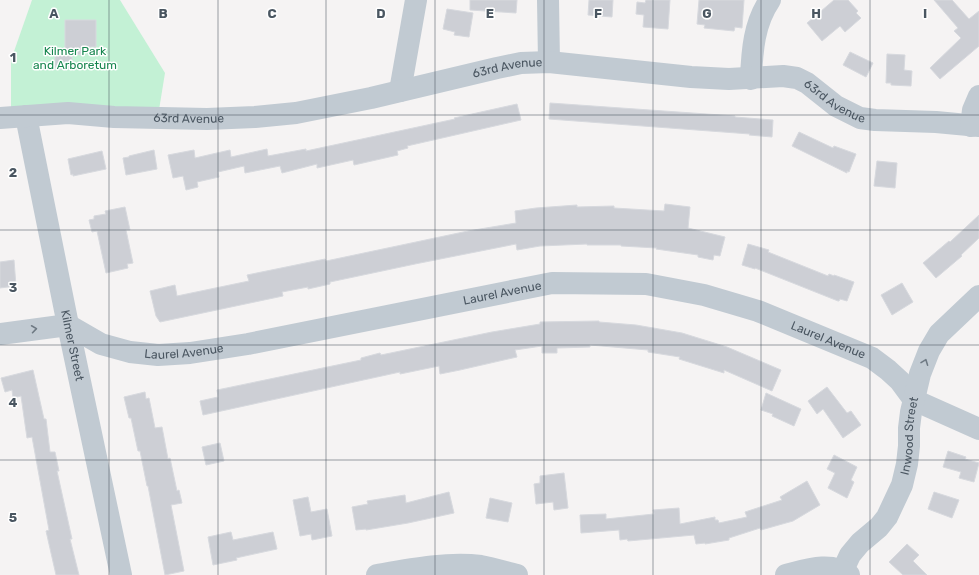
<svg xmlns="http://www.w3.org/2000/svg" width="979" height="575" font-family="Rubik,sans-serif">
  <style>
    .green { fill: #c3f1d5 }
    .building { fill: #cdcfd5; stroke: #d7d9de }
    .lines { fill: none; stroke-linecap: round; stroke-linejoin: round }
    .minor { stroke: #c1cad2; stroke-width: 22 }
    .oneway { stroke: #6e7983 }
    .grid { fill: none; stroke: #4a5661; stroke-width: 1; stroke-opacity: 0.55 }
    .labels { text-anchor: middle; dominant-baseline: central; stroke-width: 3; stroke-linejoin: round; paint-order: stroke }
    .park-label { font-size: 12px; fill: #17864f; stroke: #fff }
    .street-label { font-size: 12px; fill: #4a5661; stroke: #fff }
    .grid-label { font-size: 13px; text-anchor: middle; font-weight: bold; fill: #4a5661; stroke: #fff; stroke-width: 3; stroke-linejoin: round; paint-order: stroke }
  </style>
  <rect width="100%" height="100%" fill="#f5f3f3"/>
  <path class="green" d="M32,0H120L165,73L158,116L11,115V60Z"/>
  <path class="building" d="M470,0H517L516,13L470,10Z
    M589,0H613L612,17L588,15Z
    M646,0H670L668,29L643,27L644,15L636,14L637,2L645,3Z
    M699,0H744L742,28L735,27L734,31L704,28L705,25L697,24Z
    M834,0H848L858,11L856,13L861,18L845,32L840,26L822,41L807,23Z
    M934,0H952L969,19L979,11V46L940,79L930,68L961,38L954,31L958,28Z
    M447,9L473,13L469,37L454,35L455,32L443,29Z
    M65,20H96V47H84V55L72,54V69H55V54H65Z
    M850,52L873,63L866,77L843,65Z
    M887,54L905,55L904,70L912,71L911,86L891,85V83H886Z
    M550,103L735,116V117L773,120L772,137L749,135L750,134L549,119Z
    M517,104L521,120L407,146L408,148L397,151L398,155L354,165L353,160L317,168V164L282,173L280,166L245,173L244,166L218,172L219,177L197,182L198,187L186,190L183,176L173,178L168,155L194,150L195,158L230,150L231,157L267,149L268,156L306,149V151L455,119L454,118Z
    M799,132L833,148L834,146L856,154L849,172L847,171V173L792,146Z
    M154,150L157,169L126,175L123,158L129,157V156Z
    M102,151L106,169L73,176V174L71,175L68,159Z
    M877,161L897,163L895,188L874,186Z
    M665,204L690,207L688,228L725,237L720,256L714,255L713,260L698,257V255L656,249L657,248L621,246V245H587V244L540,246L517,250L516,244L415,264L330,282V284L308,289V287L282,292L283,296L160,322L156,316L150,291L175,285L177,296L249,281L247,275L325,259L326,261L468,231L516,223L515,211L536,208L577,205V207L614,206V208L664,211Z
    M125,207L130,230H126L133,263L127,264L128,268L106,273L97,231L92,232L89,220L94,219V216L106,214L105,211Z
    M979,215V238L961,255L962,256L936,278L923,263L949,241L950,242Z
    M748,244L769,250L768,252L828,276L829,274L834,276V275L854,282L847,301L840,299L839,301H838L755,268V269L742,265Z
    M14,260L16,286L0,288V262Z
    M902,283L913,302L892,315L881,295Z
    M599,321V322L636,325L682,333L727,347L781,370L772,391L724,370V373L679,359L680,357L648,352V350L590,345V347L557,348V353H542V346L515,350L517,357L460,370L440,374L439,366L400,374V372L203,415L200,401L218,397L217,390L361,360V358L380,353L381,355L492,332L540,324V322Z
    M33,370L44,419H46L50,452H55L59,471H57L72,539H70L79,575H56L46,531L49,530L32,437L27,438L21,396L13,398L12,390L5,392L1,378Z
    M827,387L847,413L851,411L861,425L843,438L823,409L817,414L808,401Z
    M145,392L146,399L149,398L155,428L162,427L168,459L170,458L177,491L179,490L182,503L171,505L184,571L165,575L148,486H147L140,451H138L131,418H129L124,397Z
    M766,393L801,409L794,426L772,416L773,414L761,410Z
    M220,443L224,461L206,465L202,447Z
    M948,451L966,457L965,459L979,463L974,482L959,478L961,472L943,467Z
    M834,455L857,467L851,480L854,482L847,498L828,488L835,473L827,469Z
    M564,473L568,508L554,510L553,502L536,504L534,484L540,483V476Z
    M807,481L820,505L793,521L761,530L760,528L729,538V540L705,544V543L696,544L694,535L628,541L627,539L620,540L619,530L581,533L580,515L606,514V519L654,514L653,510L679,508L680,524L715,517V520H718L719,523L747,517L745,512L782,500L780,497Z
    M449,492L454,513L408,523L366,530V529L356,530L352,507L368,504L367,501L405,495L406,503Z
    M934,492L959,500L952,518L928,509Z
    M308,497L311,512L327,509L332,536L312,540L311,534L300,536L293,500Z
    M490,498L512,503L508,522L486,518Z
    M231,532L233,540L273,532L277,549L236,558L237,560L213,565L208,537Z
    M907,544L919,555L913,561L927,575H903L889,562Z"/>
  <g class="lines">
    <g class="minor">
      <path d="M548,0L549,62"/>
      <path d="M751,79C752,51 754,23 770,0"/>
      <path d="M400,91L416,0"/>
      <path id="s1" d="M26,116L68,325L121,575"/>
      <path id="s2" d="M0,118L68,113L114,117L207,119L255,117L296,113L371,98L497,68L521,63L549,62L691,77L729,79L783,76L797,78L807,83L836,106L860,118L875,120L936,122L979,126"/>
      <path d="M971,126L973,110L979,96"/>
      <path id="s3" d="M0,334L68,325L101,344L130,352L158,355L190,353L248,344L552,283L646,284L704,295L758,311L872,358L888,370L900,381L914,400L979,429"/>
      <path id="s4" d="M843,570L850,555L860,543L879,527L887,517L902,485L907,464L909,446V428L911,412L920,374L929,351L939,334L979,296"/>
      <path d="M377,575C411,569 447,562 481,566C493,568 505,572 517,575"/>
      <path d="M786,575C806,570 831,561 849,575"/>
    </g>
  </g>
  <defs><path id="oneway-chevron" d="M-2-3.5L2.5 0L-2 3.5" fill="none" stroke-width="1.6" stroke-linecap="round" stroke-linejoin="round"/></defs>
  <g class="oneway">
    <use href="#oneway-chevron" transform="translate(34 329) rotate(-8)"/>
    <use href="#oneway-chevron" transform="translate(925 362) rotate(-69)"/>
  </g>
  <path class="grid" d="M109,0V575M218,0V575M326,0V575M435,0V575M544,0V575M653,0V575M761,0V575M870,0V575M0,115H979M0,230H979M0,345H979M0,460H979"/>
  <g class="labels">
    <g class="park-label">
      <text x="75" y="51">Kilmer Park<tspan x="75" dy="14">and Arboretum</tspan></text>
    </g>
    <g class="street-label">
      <text stroke="none"><textPath href="#s2" startOffset="513">63rd Avenue</textPath></text>
      <text stroke="none"><textPath href="#s2" startOffset="849">63rd Avenue</textPath></text>
      <text stroke="none"><textPath href="#s2" startOffset="189">63rd Avenue</textPath></text>
      <text stroke="none"><textPath href="#s3" startOffset="515">Laurel Avenue</textPath></text>
      <text stroke="none"><textPath href="#s3" startOffset="851">Laurel Avenue</textPath></text>
      <text stroke="none"><textPath href="#s1" startOffset="234">Kilmer Street</textPath></text>
      <text stroke="none"><textPath href="#s3" startOffset="191">Laurel Avenue</textPath></text>
      <text stroke="none"><textPath href="#s4" startOffset="155">Inwood Street</textPath></text>
    </g>
  </g>
  <g class="grid-label">
    <text x="54" y="18">A</text>
    <text x="163" y="18">B</text>
    <text x="272" y="18">C</text>
    <text x="381" y="18">D</text>
    <text x="490" y="18">E</text>
    <text x="598" y="18">F</text>
    <text x="707" y="18">G</text>
    <text x="816" y="18">H</text>
    <text x="925" y="18">I</text>
    <text x="13" y="62">1</text>
    <text x="13" y="177">2</text>
    <text x="13" y="292">3</text>
    <text x="13" y="407">4</text>
    <text x="13" y="522">5</text>
  </g>
</svg>
